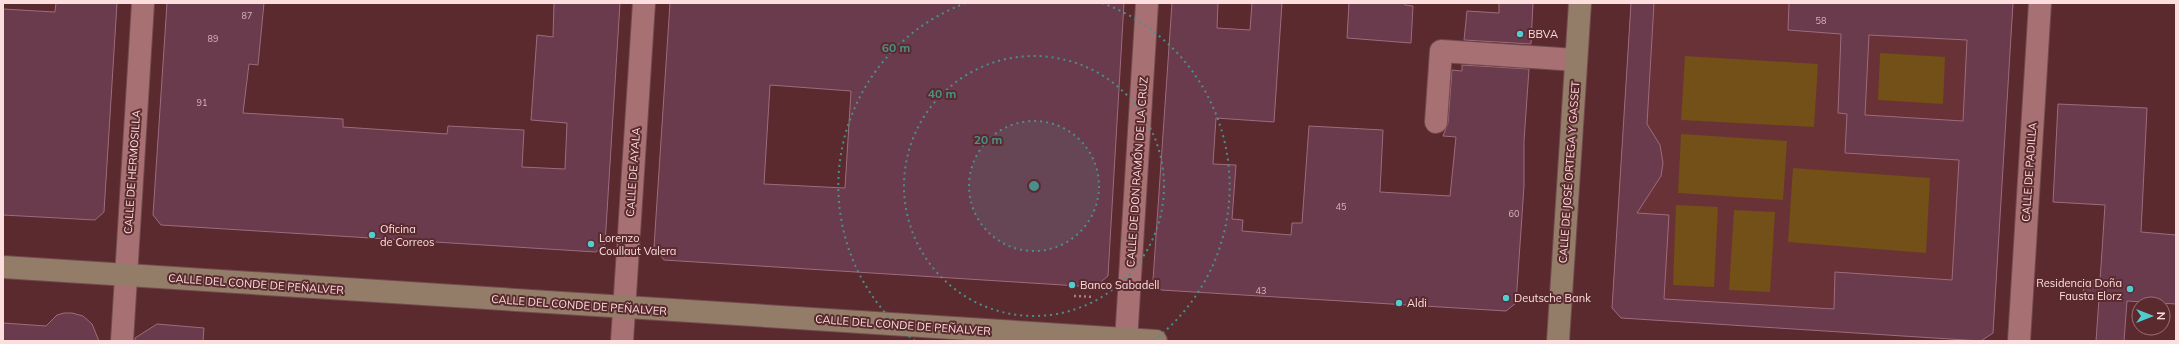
<svg xmlns="http://www.w3.org/2000/svg" width="2179" height="344" font-family="Mulish,sans-serif">
  <style>
    .built { fill: #693236 }
    .green { fill: #725017 }
    .building { fill: #6a3b4d; stroke: #9e6b7d; fill-rule: evenodd }
    .lines { fill: none; stroke-linecap: round; stroke-linejoin: round }
    .street-casing { stroke: #734a4e; stroke-width: 24 }
    .secondary-casing { stroke: #734a4e; stroke-width: 24 }
    .path { stroke: #a88082; stroke-width: 2.5; stroke-dasharray: 2 3; stroke-linecap: butt }
    .street { stroke: #a77173; stroke-width: 22 }
    .secondary { stroke: #937c68; stroke-width: 22 }
    .ring { fill: none; stroke: #4a908a; stroke-width: 2; stroke-dasharray: 2 4 }
    .poi-dot { fill: #52cdcf; stroke: #5a2a2e; stroke-width: 1.5 }
    .labels { text-anchor: middle; dominant-baseline: central; stroke-width: 4; stroke-linejoin: round; paint-order: stroke }
    .number-label { font-size: 9px; fill: #d8b5ba }
    .poi-label { font-size: 11px; fill: #fddede; stroke: #5a2a2e; text-anchor: start }
    .street-label { font-size: 11px; fill: #fddede; stroke: #5a2a2e }
    .centre { fill: #4a908a; stroke: #5a2a2e; stroke-width: 2 }
    .ring-label { font-size: 12px; text-anchor: middle; font-weight: bold; fill: #4a908a; stroke: #5a2a2e; stroke-width: 4; stroke-linejoin: round; paint-order: stroke }
  </style>
  <rect width="100%" height="100%" fill="#5a2a2e"/>
  <path class="built" d="M1631,3H2009L2004,141L1993,333L1981,341L1621,318L1612,308Z"/>
  <path class="green" d="M1880,53L1945,57L1943,104L1878,100Z
    M1685,56L1818,64L1814,127L1681,120Z
    M1681,134L1787,141L1783,200L1678,193Z
    M1793,168L1930,178L1926,253L1788,242Z
    M1676,205L1718,207L1714,287L1673,285Z
    M1734,210L1775,212L1770,292L1729,290Z"/>
  <path class="building" d="M56,3H117L104,212L95,220L3,215V9L55,12Z
    M167,3H264L258,65L249,64L243,113L343,119V127L447,134L448,126L524,130L522,167L565,169L567,123L531,120L537,35L553,37L554,3H620L605,244L596,252L161,225L153,215Z
    M670,3H1124L1108,276L1095,287L664,260L654,247ZM770,85L851,91L845,188L764,184Z
    M1172,3H1218L1217,28L1250,30L1252,3H1282L1274,122L1216,118L1213,164L1236,165L1232,219L1243,220L1242,231L1291,235L1292,223H1302L1309,126L1383,130L1380,192L1450,196L1456,137L1443,136L1448,123L1452,70L1462,71V65L1529,69L1524,141V186L1516,303L1506,311L1161,290L1153,280Z
    M1349,3H1405V5L1413,6L1411,43L1347,38Z
    M1499,3H1533L1531,44L1464,40L1467,11L1499,13Z
    M1631,3H1654L1647,124L1660,145L1663,163L1661,176L1637,213L1669,215L1664,299L1834,309L1835,272L1952,280L1959,160L1845,153L1847,114L1838,113L1841,34L1788,30L1789,3H2013L1993,333L1981,341L1621,318L1612,308ZM1869,35L1967,40L1963,121L1865,115Z
    M2058,104L2147,108L2141,232L2176,235V304L2127,301L2124,341H2096L2099,299L2083,298L2084,280L2100,281L2105,205L2053,202Z
    M64,313H72L83,316L92,324L99,341H3V323L46,326L57,315Z
    M157,324L204,328L203,341H135V338Z"/>
  <g class="lines">
    <g class="street-casing">
      <path id="street" d="M1436,122L1441,51L1576,60
        M122,341L143,3
        M622,341L644,3
        M1126,341L1147,3
        M2019,341L2040,3"/>
    </g>
    <g class="secondary-casing">
      <path id="secondary" d="M3,267L1156,341
        M1558,341L1580,3"/>
    </g>
    <path class="path" d="M1074,296L1094,297"/>
    <use href="#street" class="street"/>
    <use href="#secondary" class="secondary"/>
  </g>
  <circle cx="1034" cy="186" r="65" fill="#4a908a" fill-opacity=".12"/>
  <g class="ring">
    <circle cx="1034" cy="186" r="65"/>
    <circle cx="1034" cy="186" r="130"/>
    <path d="M915 341A195 195 0 0 1 966 3M1102 3A195 195 0 0 1 1153 341"/>
  </g>
  <g class="poi-dot">
    <circle cx="1520" cy="34" r="4"/>
    <circle cx="372" cy="235" r="4"/>
    <circle cx="591" cy="244" r="4"/>
    <circle cx="1072" cy="285" r="4"/>
    <circle cx="2130" cy="289" r="4"/>
    <circle cx="1506" cy="298" r="4"/>
    <circle cx="1399" cy="303" r="4"/>
  </g>
  <g class="labels">
    <g class="number-label">
      <text x="247" y="15">87</text>
      <text x="1821" y="20">58</text>
      <text x="213" y="38">89</text>
      <text x="202" y="102">91</text>
      <text x="1341" y="206">45</text>
      <text x="1514" y="213">60</text>
      <text x="1261" y="290">43</text>
    </g>
    <g class="poi-label">
      <text x="1528" y="34">BBVA</text>
      <text x="380" y="229">Oficina<tspan x="380" dy="13">de Correos</tspan></text>
      <text x="599" y="238">Lorenzo<tspan x="599" dy="13">Coullaut Valera</tspan></text>
      <text x="2122" y="283" text-anchor="end">Residencia Doña<tspan x="2122" dy="13">Fausta Elorz</tspan></text>
      <text x="1080" y="285">Banco Sabadell</text>
      <text x="1514" y="298">Deutsche Bank</text>
      <text x="1407" y="303">Aldi</text>
    </g>
    <g class="street-label">
      <text transform="translate(132 172) rotate(-86)">CALLE DE HERMOSILLA</text>
      <text transform="translate(633 172) rotate(-86)">CALLE DE AYALA</text>
      <text transform="translate(1137 172) rotate(-86)">CALLE DE DON RAMÓN DE LA CRUZ</text>
      <text transform="translate(1569 172) rotate(-86)">CALLE DE JOSÉ ORTEGA Y GASSET</text>
      <text transform="translate(2029 172) rotate(-86)">CALLE DE PADILLA</text>
      <text transform="translate(256 284) rotate(4)">CALLE DEL CONDE DE PEÑALVER</text>
      <text transform="translate(579 305) rotate(4)">CALLE DEL CONDE DE PEÑALVER</text>
      <text transform="translate(903 325) rotate(4)">CALLE DEL CONDE DE PEÑALVER</text>
    </g>
  </g>
  <circle cx="1034" cy="186" r="6" class="centre"/>
  <g class="ring-label">
    <text x="896" y="52">60 m</text>
    <text x="942" y="98">40 m</text>
    <text x="988" y="144">20 m</text>
  </g>
  <rect width="2179" height="344" fill="none" stroke="#fddede" stroke-width="8"/>
  <g transform="translate(2151 316) rotate(90)"><circle r="19" fill="#5a2a2e" stroke="#9b7274"/>
  <path d="M0-3L7 15L0 10L-7 15Z" fill="#52cdcf"/>
  <text y="-6" font-size="11" font-weight="bold" text-anchor="middle" fill="#fddede">N</text>
  </g>
</svg>
